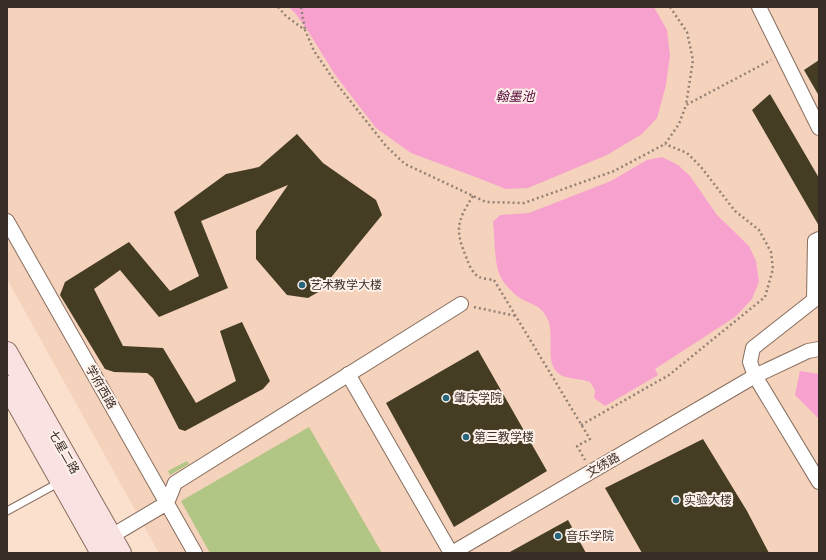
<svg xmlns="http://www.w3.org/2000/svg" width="826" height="560" font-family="'Work Sans','Noto Sans SC',sans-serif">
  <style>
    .built { fill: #f5d2bb }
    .green { fill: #b1c584 }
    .water { fill: #f7a1ce }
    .building { fill: #453c24 }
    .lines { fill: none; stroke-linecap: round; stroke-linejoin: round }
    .lane-casing { stroke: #876e5e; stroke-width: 9 }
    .street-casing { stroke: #876e5e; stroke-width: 16 }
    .secondary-casing { stroke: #876e5e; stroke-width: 22 }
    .path { stroke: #948175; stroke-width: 2.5; stroke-dasharray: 2 3; stroke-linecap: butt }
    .lane { stroke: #fff; stroke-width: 7 }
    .street { stroke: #fff; stroke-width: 14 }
    .secondary { stroke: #fae2e2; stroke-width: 20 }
    .poi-dot { fill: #27667c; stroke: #fdf1ea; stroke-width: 1.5 }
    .labels { text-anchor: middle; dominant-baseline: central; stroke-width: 4; stroke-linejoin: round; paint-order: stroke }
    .poi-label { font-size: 12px; fill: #392e27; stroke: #fdf1ea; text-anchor: start }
    .street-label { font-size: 12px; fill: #392e27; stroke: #fdf1ea }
    .water-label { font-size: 13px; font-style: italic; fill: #540839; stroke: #fdf1ea }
  </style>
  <rect width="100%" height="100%" fill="#fce0ce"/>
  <path class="built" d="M7,7H819V553H159L7,279Z"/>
  <path class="green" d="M309,427L382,553H210L181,501Z
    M187,461L189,464L170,475L168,471Z"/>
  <path class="water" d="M289,7H654L667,30L670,55L666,85L657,118L642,134L607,155L528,188L506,189L478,178L411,153L376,128L336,76L306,28L295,13Z
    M662,157L678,165L690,176L717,215L749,246L756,261L759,282L752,299L735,317L655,369L658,375L605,406L594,398L595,390L590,382C582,379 574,379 566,377C540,369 557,336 547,318C540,304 531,305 520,298C512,293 500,280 498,270C494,255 495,237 493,222L500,215L529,213L611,181L647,160Z
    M800,371L819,374V419L795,395Z"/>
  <path class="building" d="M819,60V96L804,70Z
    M770,94L819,178V226L752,110Z
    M297,134L323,163L376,200L382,215L320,291L308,298L287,295L256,259V231L288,185L201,221L228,288L159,317L120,270L94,289L123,346L163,348L196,403L236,381L220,331L242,322L270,381L263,389L185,431L179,429L153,378L147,373L114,372L105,369L60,295L65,282L129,242L170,291L199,276L174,212L226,174L259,167Z
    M478,350L547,471L454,527L386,403Z
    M703,439L747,511L769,553H642L605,488Z
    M568,520L586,553H508Z"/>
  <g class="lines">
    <g class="lane-casing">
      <path id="lane" d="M7,511L60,482"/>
    </g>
    <g class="street-casing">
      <path id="street" d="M759,7L819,128
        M7,221L195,553
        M819,239L815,241L814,300L753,348L750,362L755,376L819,482
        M348,374L451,553
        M103,541L167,503L175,483L461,304
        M452,553L755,376L808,351L819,349"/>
    </g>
    <g class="secondary-casing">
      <path id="secondary" d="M7,352L121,553
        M7,386L101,553"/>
    </g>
    <path class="path" d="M278,7L286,16L305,30L314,51L336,83L386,146L405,164L486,202L524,203L614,171L665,144L679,124L686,105L771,60
      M301,7L305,30
      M670,7L687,32L693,60L686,105
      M473,196C456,222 455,231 467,259C469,265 473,274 479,277C483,279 490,279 494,280L590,439L577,446L585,460
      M474,307L516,316
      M581,425L669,375L765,297L773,269L771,252L759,230L735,211L701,167L687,153L665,144"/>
    <use href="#lane" class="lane"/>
    <use href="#street" class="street"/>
    <use href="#secondary" class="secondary"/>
  </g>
  <g class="poi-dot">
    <circle cx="302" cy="285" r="4"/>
    <circle cx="446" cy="398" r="4"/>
    <circle cx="466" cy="437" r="4"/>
    <circle cx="676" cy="500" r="4"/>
    <circle cx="558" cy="536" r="4"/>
  </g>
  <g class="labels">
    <g class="poi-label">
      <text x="310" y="285">艺术教学大楼</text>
      <text x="454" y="398">肇庆学院</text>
      <text x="474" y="437">第三教学楼</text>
      <text x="684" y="500">实验大楼</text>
      <text x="566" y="536">音乐学院</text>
    </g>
    <g class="street-label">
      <text transform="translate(101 387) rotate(60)">学府西路</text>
      <text transform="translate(64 452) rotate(60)">七星二路</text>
      <text transform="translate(603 465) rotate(-30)">文绣路</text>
    </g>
    <g class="water-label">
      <text x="515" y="96">翰墨池</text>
    </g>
  </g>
  <rect width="826" height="560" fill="none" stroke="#392e27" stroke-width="16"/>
</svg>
